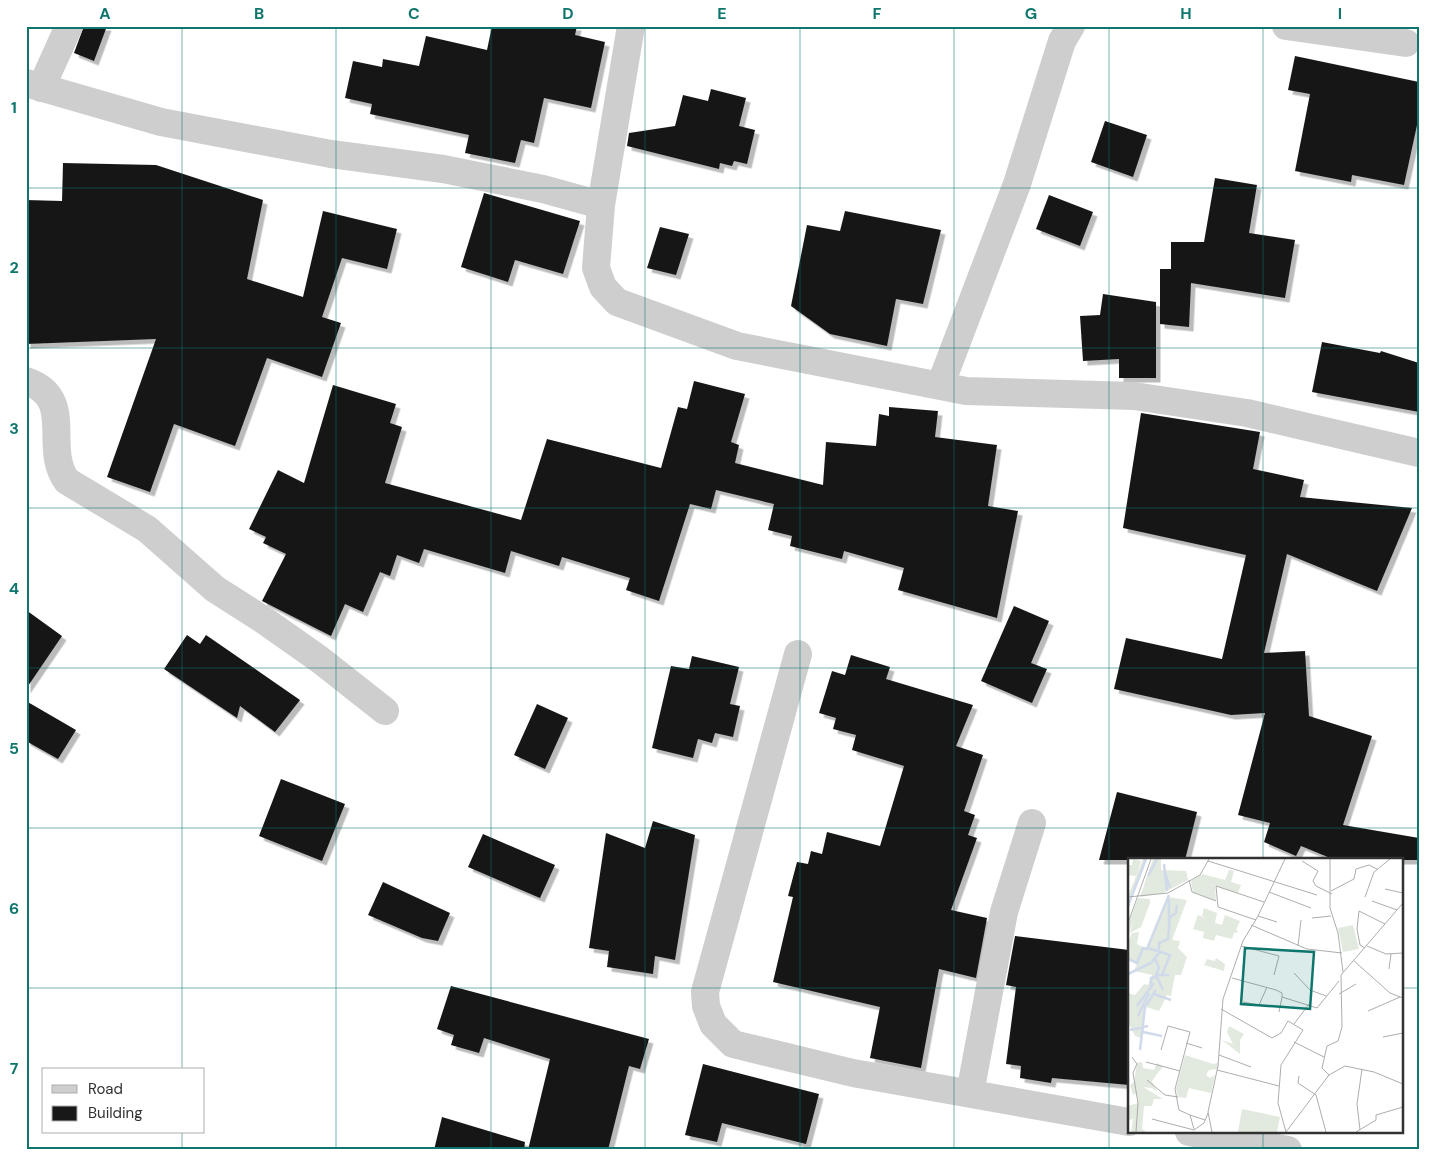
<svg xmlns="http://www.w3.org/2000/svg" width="1445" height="1176" font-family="'DM Sans',sans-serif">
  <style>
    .building { fill: #181818; filter: url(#shadow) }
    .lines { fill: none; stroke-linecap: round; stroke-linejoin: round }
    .minor { stroke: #cecece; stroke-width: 28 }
    .grid { fill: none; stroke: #0f766e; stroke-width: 1; stroke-opacity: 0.55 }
    .inset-river { fill: none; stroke: #d0daea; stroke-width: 2.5 }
    .inset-road { fill: none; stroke: #adadad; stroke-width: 1 }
    .view { fill: #0f766e; fill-opacity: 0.15; stroke: #0f766e; stroke-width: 2.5 }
    .inset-edge { fill: none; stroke: #313131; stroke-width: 2.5 }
    .neatline { fill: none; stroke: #0f766e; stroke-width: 2 }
    .grid-label { font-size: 16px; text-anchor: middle; font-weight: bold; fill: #0f766e }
  </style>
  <defs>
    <filter id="shadow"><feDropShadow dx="4.5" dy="4.5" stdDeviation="0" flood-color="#0004"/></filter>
  </defs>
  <rect width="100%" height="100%" fill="#fff"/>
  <path class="building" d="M84,26H107L94,61L74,53Z
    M492,26H577L575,35L605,42L591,108L544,98L534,143L521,140L515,163L465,153L469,135L370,114L372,104L345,98L353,61L382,67L383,59L419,66L426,36L487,50Z
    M1295,56L1419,82V116L1404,185L1352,175L1351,182L1295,171L1310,94L1288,90Z
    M711,89L746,98L739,126L755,130L747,164L734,161L732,166L720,163L719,169L627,146L629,133L675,126L683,95L708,101Z
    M1105,121L1147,135L1133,177L1091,162Z
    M63,163L156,165L263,200L247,279L303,297L323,211L397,229L387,269L342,258L322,317L341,323L322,377L267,358L235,446L174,424L150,492L107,477L156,339L26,344V200L62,201Z
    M1215,178L1257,185L1249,233L1295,240L1285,298L1191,283L1189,327L1160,324V269H1171V242H1204Z
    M484,193L580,221L563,274L515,260L508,282L461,267Z
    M1049,195L1093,212L1080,246L1036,229Z
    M845,211L941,230L923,304L896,299L887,346L830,334L791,306L807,225L840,231Z
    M660,227L689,234L676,275L647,268Z
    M1103,294L1156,302V378H1119V359L1083,361L1080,316L1100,315Z
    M1322,342L1380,353L1381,351L1419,363V412L1312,392Z
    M694,381L745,394L731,442L739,445L735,463L823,485L826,442L876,446L879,414L889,416V407L938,411L935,437L997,445L988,506L1018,511L997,618L898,590L904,568L844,551L842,559L790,546L792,536L768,530L774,504L716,490L711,509L690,504L659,601L626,590L630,578L562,557L559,566L511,551L505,573L424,549L419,563L397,555L390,576L380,572L363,612L345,604L331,636L262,601L286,554L263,543L266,537L249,529L278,470L304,483L333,385L396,404L390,423L402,427L385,483L521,520L547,439L661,468L678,407L687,409Z
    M1141,413L1260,432L1253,469L1304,480L1300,497L1412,508L1377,591L1287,554L1264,653L1305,651L1309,716L1372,736L1343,825L1419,838V860H1335L1301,846L1296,856L1264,842L1270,823L1238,815L1265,713L1231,715L1114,689L1126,638L1222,659L1246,555L1123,528Z
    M1014,606L1049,621L1031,663L1047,669L1032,703L981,681Z
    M26,610L62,636L26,689Z
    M187,635L200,644L206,635L300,700L275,732L240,706L237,718L164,669Z
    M851,655L890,667L886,679L973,705L956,746L983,755L964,811L975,815L968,835L977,838L951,910L987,918L976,978L939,969L921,1068L870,1058L880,1007L773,982L793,897L788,896L797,862L808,864L811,851L822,854L827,832L880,846L904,766L852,750L856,735L833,729L836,718L819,713L832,671L845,675Z
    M692,656L739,667L730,704L740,706L733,737L715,733L712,743L698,739L693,758L652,748L671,666L689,669Z
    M26,701L76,730L58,759L26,741Z
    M537,704L568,718L545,769L514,755Z
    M281,779L345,804L322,861L259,836Z
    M1117,792L1197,812L1185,860H1099Z
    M653,821L695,835L675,960L655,956L653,974L607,967L609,951L589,948L606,833L645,848Z
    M483,834L555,865L540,898L468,867Z
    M383,882L450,913L438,941L422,938L368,915Z
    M1015,936L1129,950V1085L1052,1078L1051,1083L1020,1078L1021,1066L1006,1064L1016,987L1006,985Z
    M451,986L649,1039L640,1069L629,1066L608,1150H528L550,1059L484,1038L479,1053L451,1045L454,1035L437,1029Z
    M703,1064L819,1094L806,1144L722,1123L717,1142L685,1135Z
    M442,1117L525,1142L524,1150H434Z"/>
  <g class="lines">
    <path class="minor" d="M1286,26L1406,43
      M26,83L161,122L331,154L443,169L543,189L601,205L596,268L603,287L617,302L737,346L966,391L1134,396L1247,413L1419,453
      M41,88L69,26
      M601,205L631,26
      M26,381C77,398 42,448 67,481L147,529L215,589L265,621L319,659L385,711
      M940,386L1017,184L1062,41L1071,26
      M798,654L705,992L706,1006L713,1024L733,1044L853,1073L1129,1122
      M970,1093L1004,912L1032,823
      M1189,1132L1288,1150"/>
  </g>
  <path class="grid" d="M182,26V1070M336,26V1150M491,26V1150M645,26V1150M800,26V1150M954,26V1150M1109,26V1150M1263,26V860M26,188H1419M26,348H1419M26,508H1419M26,668H1419M26,828H1419M26,988H1129M1401,988H1419M182,1132V1150M1263,1132V1150"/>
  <g transform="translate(1128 858)">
    <rect width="275" height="275" fill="#fff"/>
    <path d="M5,1L13,3L8,18L0,17V7H4ZM15,1H18L11,22L4,39L0,38ZM25,1H33V12L58,13L60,22L35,35L12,39ZM101,12L106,13L103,24L113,27L110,35L72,23L87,28L88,43L65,34L63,23L74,16L97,22ZM41,39L59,42L44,82L52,83L50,90L59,99L53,117H47L43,138L39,137L31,153L18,149L15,161L16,172L12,191L13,180L7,178L0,164V135L7,137L16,126L20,127L24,117L6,113L9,106L0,101V93L4,94L0,92V84L4,75L11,74L9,86L19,91ZM10,40L22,41V45L13,69L2,75L6,62L0,77V67ZM76,50L89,55L87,65L94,67L97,57L112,63L108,72L111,74L106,75L104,81L88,77L86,83L75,80L76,74L65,71L70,57L79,61L74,58ZM225,67L231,91L215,94L210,70ZM88,100L97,106L96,113L76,107L79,101L87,103ZM101,168L116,176L112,182V196L94,182L105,186L99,174ZM57,197L85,206L90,205L89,211L81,212L78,217L82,220L87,217L83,235L61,230L58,240L50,239L48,231ZM14,204L15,210L26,212L29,205L35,208L24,223L29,234L24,230L15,229L35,241H26L24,248H16L14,271L19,274H3L5,261L0,262V248L10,245L9,235L5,237L2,227L6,224L9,205ZM114,251L152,259L149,274H110Z" fill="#e2e9de"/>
    <path class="inset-river" d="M36,6L39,33M37,14L42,30M20,18L29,1M0,48L18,1M41,67V41M20,90L42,97L34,117M27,100L31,110L28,117H41M0,101L9,105L15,90L19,91L41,37M0,116L23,105L31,95V85L40,81L42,59L48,55L49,47M28,117L35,132M23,131V120L28,119M26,136L43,142M9,148L26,125M10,158L21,135M2,172L20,168M15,174L34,178M12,192L17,149L28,132"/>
    <path class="inset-road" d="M202,1V50L210,75L215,114M80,3L189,37M174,3L190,13L185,23L188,28L204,36M61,22L64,34L88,43M257,31L275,35M203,33L226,21L228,11L241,7L249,11M141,34L183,50M0,39L40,35L72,17L81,1M237,39L246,14L262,1M244,43L269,52M130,58L149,64M184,60L203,58M128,62L90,49L88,28L136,44M0,65L23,1M123,67L179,91L214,95M113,88L151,98L146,117M170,88L173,62M239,88L258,96L275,95M237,90L232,87L229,71L231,53L257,66M225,102L262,135L275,140M261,111L263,96M166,115L182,132L198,138M104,120L148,132L154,135V139L189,150L211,123M211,136L228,126M115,144L131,147L139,129M93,151L144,180L153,175L160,163L175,172L153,207L150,245L158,274M240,153L272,139M151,154L154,139M166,166L181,146M255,179L275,175M166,184L196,199M58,185L74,190M33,192L40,168L62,174L47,231L51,252L62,257L66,271M91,197L123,209M4,199L9,206L5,215L10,245L8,274M18,204L52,213M89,212L151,228M201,217L217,208L246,214L275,226M171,218L170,225L188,237L198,274M19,222L37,237L50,239M62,257L77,262M24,261L66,272M66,272L76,265L80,255M232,272L229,246L234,211M84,274L80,254L90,208L95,141L115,83L130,58L157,1M158,274L201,217L194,210L199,188L210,183L214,169L213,117L275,45M228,274L248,262V257L275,249"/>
    <path class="view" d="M117,90L186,94L182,151L113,146Z"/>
    <rect width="275" height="275" class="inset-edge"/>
  </g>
  <rect width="1445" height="1176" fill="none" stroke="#ffffff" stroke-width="55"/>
  <rect x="42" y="1068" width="162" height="65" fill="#ffffff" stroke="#adadad"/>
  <rect x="52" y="1085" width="25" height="8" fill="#cecece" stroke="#adadad"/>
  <text x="88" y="1094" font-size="15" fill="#313131">Road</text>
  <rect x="52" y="1106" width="25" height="15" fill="#181818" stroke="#adadad"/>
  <text x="88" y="1118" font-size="15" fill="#313131">Building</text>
  <rect x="28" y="28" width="1390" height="1120" class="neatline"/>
  <g class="grid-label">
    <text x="105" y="19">A</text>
    <text x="259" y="19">B</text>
    <text x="414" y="19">C</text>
    <text x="568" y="19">D</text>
    <text x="722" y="19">E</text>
    <text x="877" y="19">F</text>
    <text x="1031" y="19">G</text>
    <text x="1186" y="19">H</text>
    <text x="1340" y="19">I</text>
    <text x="14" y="113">1</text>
    <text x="14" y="273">2</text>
    <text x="14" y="434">3</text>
    <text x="14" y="594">4</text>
    <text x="14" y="754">5</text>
    <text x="14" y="914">6</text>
    <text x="14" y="1074">7</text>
  </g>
</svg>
